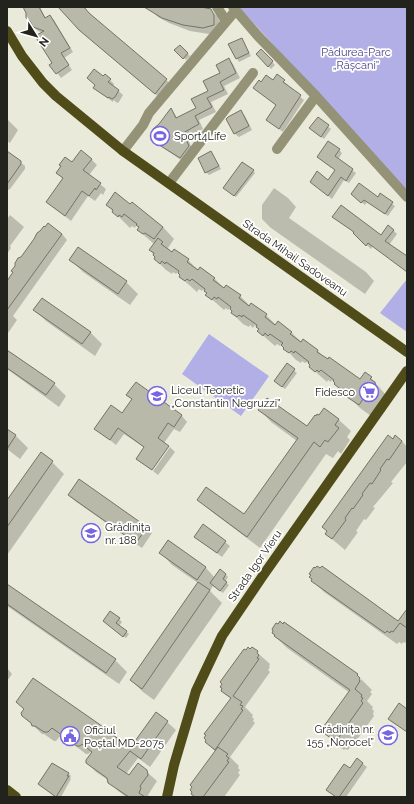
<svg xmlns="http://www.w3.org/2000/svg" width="414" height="804" font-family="Raleway,sans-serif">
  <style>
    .green { fill: #b1afe6 }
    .shadow { fill: #0003; fill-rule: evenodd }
    .building { fill: #b9b9aa; stroke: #747466 }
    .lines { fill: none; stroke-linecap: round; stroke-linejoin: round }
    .minor { stroke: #949378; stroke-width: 10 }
    .major { stroke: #504c19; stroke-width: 10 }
    .labels { text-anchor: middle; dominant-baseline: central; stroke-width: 3.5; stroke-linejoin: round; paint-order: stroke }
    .park-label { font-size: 11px; fill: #453d83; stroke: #fff }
    .poi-label { font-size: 11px; fill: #23231d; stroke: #fff; text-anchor: start }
    .street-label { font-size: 11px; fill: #23231d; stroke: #fff }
  </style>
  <rect width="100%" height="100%" fill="#eaeada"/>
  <path class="green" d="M239,7H407V192Z
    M407,279V332L380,313Z
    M209,334L269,376L241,416L182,374Z"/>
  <path class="shadow" d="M23,7H40L46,19L50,16L54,20L73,52L64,58L72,70L61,78L51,65L53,63L43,33L38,31L34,27L27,18L26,10Z
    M59,7H83L92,17L172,85L161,99L86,36Z
    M154,7H196L210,10L217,16L220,22V31L209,34L190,31L169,23L158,17L152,11Z
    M241,39L251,56L239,62L230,45Z
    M180,46L190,56L186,60L176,50Z
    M261,50L275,65L271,69L257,54Z
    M229,60L233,64L240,78L224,86L228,94L211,102L216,112L199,120L203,129L187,137L193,151L184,162L159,145L154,140L160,125L172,110L177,118L197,108L221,74Z
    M277,76L288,85L287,86L304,100L283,132L267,120L277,106L255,88L262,83L273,81Z
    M104,78L110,80L114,84L113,86L123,95L119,102L117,103L114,100L113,102L99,92L96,86Z
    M240,111L245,116L252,130L239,137L234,133Z
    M318,118L331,129L324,139L313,131Z
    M7,119L18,130L10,143L7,141Z
    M339,150L342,153L338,160L356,173L349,183L344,180L332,199L315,185L328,182L336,170L322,160Z
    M211,152L221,169L209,175L206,172Z
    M7,156L20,162L25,166V169L10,189L8,190L7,189Z
    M91,159L97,165L89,175L106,189L103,195L101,193L95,201L88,196L71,221L47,202L63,179L57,173L72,164Z
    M253,171L255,173L236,197L227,190Z
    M274,188L288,198L296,207L289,218L366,272L374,281L365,294L271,228L262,219V205Z
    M380,195L395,206L388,216L367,202L365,205L355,197L378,198Z
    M107,205L163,227L174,239L168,248L172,253L174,250L188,260L198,270L214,278L224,288L226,286L240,296L250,306L266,315L276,325L278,323L292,333L302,343L318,351L328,361L360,381L371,378L386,395L371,416L360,408L332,380L331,382L328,380L327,382L310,367L311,366L307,362L305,363L302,361L301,363L296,360L281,344L280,346L277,344L275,346L258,331L260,330L255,325L253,328L250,325L249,327L243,324L232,313L233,311L230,308L228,310L226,308L224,310L207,295L208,294L203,289L202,291L199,289L197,292L180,277L181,275L178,272L176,274L173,272L172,274L166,270L155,259L156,257L150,250L154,244L138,230L139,228L136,225L135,228L132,226L130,228Z
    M10,215L24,227L10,246L11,248L7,254V219Z
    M333,217L381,236L393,230L397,234L389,245L407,257V272L373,246L371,249L355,233Z
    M62,234L67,240L13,316L17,320L8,333L7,283L22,258Z
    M71,260L126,282L138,294L130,305L83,272Z
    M34,309L90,332L102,344L95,356L46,321Z
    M7,351L54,384L66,396L59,407L7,369Z
    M287,365L297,373L285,389L278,384Z
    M136,384L182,416L187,422L180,432L174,429L164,443L168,446L151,470L138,459L145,448L124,434L116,445L96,429L122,414L133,400Z
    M324,409L339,420L351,431L347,437L350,440L341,454L338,451L333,458L326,454L260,548L211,511L199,499L244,516L297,441L271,422L260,410L307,427L316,417L319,416Z
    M7,430L16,436L28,448L20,459L7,449Z
    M393,440L402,441L407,447V462L391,482L393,483L373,507L375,508L366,520L364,519L356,531L358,532L345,550L326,534Z
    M170,447L175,452L158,475L153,471Z
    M52,462L64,474L7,555V502Z
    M79,480L147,528L152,533L142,548L75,501L69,495Z
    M195,537L225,542L230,546L222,557Z
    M169,542L206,568L215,578L226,575L228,577L225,582L229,585L223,593L213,586L210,591L222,603L154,700L143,692L131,680L198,583L172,565L161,553Z
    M312,580L399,622L407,610V641L405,643L403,642L402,644L399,642L397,644L324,592Z
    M7,585L115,660L127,672L119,684L7,606Z
    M119,619L122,622L119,626L129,634L126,638L104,621Z
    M284,623L357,675L372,690L370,692L372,694L367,701L373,707L372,709L374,711L373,714L374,716L351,748L350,747L348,750L345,749L344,750L338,746L326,734L350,693L287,648L275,636ZM359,677L361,679L356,685L355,683Z
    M252,648L270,664L269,666L270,667L268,670L270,672L245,707L253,715L252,717L254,719L253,721L255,723L230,757L239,766L238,768L240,770L238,773L240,775L224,797H195L216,752L206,742L231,699L222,691Z
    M7,668L12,674L7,681Z
    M22,715L130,749L167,722L176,730L150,767L138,758L126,774L130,777L138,765L148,773L157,781L148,795L149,797H126L118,791L108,780L96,772L87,763L94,750L88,754H86L61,735L56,741H54L44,734H42Z
    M358,760L367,767L346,797H334L350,770Z
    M68,773L71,776L70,778L71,779L61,797H57L42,787Z"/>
  <path class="building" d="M23,7H39L45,18L50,15L70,48L61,53L69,65L56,74L49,65L52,63L35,36L44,31L33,27L30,21L26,18V13Z
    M58,7H84L89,13L167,79L155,94L79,30Z
    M144,7H201L211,9L214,15V25L203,28L183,25L162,18Z
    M242,38L249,53L236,59L228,44Z
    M180,45L188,53L183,59L174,50Z
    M261,49L273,61L268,67L256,54Z
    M229,58L236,73L220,82L224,90L207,98L212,107L195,116L199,124L183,133L189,146L180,158L156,143L151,137L153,129L159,124L171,108L176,118L196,108L191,99L208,91L203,81L220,73L216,65Z
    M94,69L103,76L105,74L111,79L108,82L119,90L115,97L112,99L109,97L108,98L93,88L95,85L87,78Z
    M277,74L285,80L283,82L301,95L279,129L266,120L276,105L253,88L259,80L261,82L266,75L273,80Z
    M241,110L249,126L234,134L226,119L228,117Z
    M318,117L329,125L321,137L309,128Z
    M328,141L340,149L335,156L353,169L346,181L341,177L328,196L310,182L317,171L328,180L335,170L317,157Z
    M81,150L92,159L83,170L101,183L96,190L95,188L89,196L82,191L65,216L46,202L63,178L56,173L61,166L59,165L65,157L72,162Z
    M7,151L21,161V164L7,184Z
    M211,151L219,166L205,173L198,158Z
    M242,162L254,170L234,196L223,188Z
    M359,183L378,197L380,193L393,202L385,214L364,200L361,203L351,194Z
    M115,192L130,204L132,202L163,227L154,239L145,233L143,234L137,230L139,227L136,225L137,224L124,214L122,217L119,215L118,217L112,212L113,210L106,205Z
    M341,205L381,235L388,225L394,230L385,241L407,256V272L368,243L366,246L353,233L354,232L332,217Z
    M48,223L62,234L7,310V281L13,272L11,271L15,266V263L18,258L21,257L34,239L37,233L40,231L44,226L45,227Z
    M158,238L163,242L161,244L172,252L174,249L189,259L187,262L198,270L200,267L215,278L213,280L224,288L226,285L241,295L239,298L249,306L251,303L267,314L265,317L275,325L278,321L292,332L290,334L301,342L303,339L318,350L317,352L328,359L329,357L360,379L365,372L372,377L370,379L375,382L376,387L365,401L363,399L359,405L347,397L348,395L334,384L335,383L333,381L334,380L321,370L319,372L317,370L315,372L309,367L310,365L308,363L309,362L295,351L294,353L291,351L289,353L283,349L284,348L281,345L283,343L270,334L268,336L265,333L263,336L257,331L259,329L256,327L257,325L243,315L242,317L239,315L237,317L231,313L232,311L230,309L231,307L218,297L217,299L214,297L212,300L205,295L207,293L204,291L205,289L192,279L190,281L187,279L185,281L179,277L180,275L178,273L179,271L166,262L165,264L162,261L160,264L154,259L155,257L153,255L154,253L149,250Z
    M78,247L127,281L118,294L69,260Z
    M42,298L91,332L82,344L33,310Z
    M7,350L55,383L46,395L7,368Z
    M287,363L295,369L282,387L274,381Z
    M136,382L182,415L174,427L168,423L158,438L169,446L152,470L136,459L144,447L118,428L110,440L94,429L111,405L122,413L132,399L126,395Z
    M267,398L307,426L315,415L316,416L317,414L319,415L324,408L339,419L335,425L339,428L328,442L325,440L320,447L314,442L247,537L197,500L206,487L244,514L298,438L258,410Z
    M7,429L16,435L7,449Z
    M388,435L393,439L395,435L402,441L389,460L387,459L380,469L381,470L372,484L370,483L362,494L363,495L353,509L352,508L345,518L346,520L332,539L325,534L327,531L322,527Z
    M41,452L53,461L7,527V500Z
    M79,479L147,527L136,543L68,495Z
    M203,524L226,541L217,553L194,537Z
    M168,540L206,567L197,580L159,553Z
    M317,566L320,568L322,566L398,621L407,609V628L400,623L393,632L391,631L390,633L387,631L385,633L311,581L312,579L309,577L311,575L309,574L314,567L315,568Z
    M220,569L226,574L223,579L227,582L220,591L210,583Z
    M198,582L210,590L142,689L130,680Z
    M7,584L116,659L106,673L7,604Z
    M110,611L120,618L116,623L127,631L123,637L103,621Z
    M280,621L283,624L284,622L358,674L357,675L360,678L359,680L360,681L355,689L362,695L361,697L363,698L361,701L363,703L339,737L338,736L335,739L333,737L332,739L325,734L326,732L324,731L326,727L324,726L350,690L274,636L275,635L272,633L273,631L272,629L276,623L278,624Z
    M248,647L250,649L252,647L258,651L257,653L259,655L257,658L259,659L233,696L242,702L240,705L243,706L241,709L243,710L215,750L205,742L206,740L204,738L206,735L204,734L231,698L221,691L222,688L220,687L222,684L220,682L244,649L246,650Z
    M33,678L99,724L130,748L156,712L168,721L141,759L130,751L117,767L129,775L138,763L147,770L148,775L140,786L141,788L139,793L145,797H129L108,783L107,778L86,763V760L92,752L82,744L80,746H77L52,728L48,732H44L35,726H32L31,723L22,716L21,713L24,709L16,702Z
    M399,703L407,709V732L388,719Z
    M218,747L228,754L226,756L229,758L227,761L229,762L203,797H195L191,794L192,792L190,790L192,787L190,785Z
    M357,758L363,763L339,797H336L326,790L344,764L350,768Z
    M52,763L69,773L67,776H69L56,797L38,784Z"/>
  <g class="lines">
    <path class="minor" d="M217,7L226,21
      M233,7L258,36L316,96L407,197
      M277,149L316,96
      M123,151L143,125L149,113L236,10
      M169,183L253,73"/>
    <path class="major" d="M7,31L22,56L43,83L56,96L123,151L407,352
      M7,790L16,797
      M167,797L174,765L196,691L222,636L262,577L407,371"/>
  </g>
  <defs>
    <g id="stadium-ring" transform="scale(1)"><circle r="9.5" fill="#fff" stroke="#7666e1" stroke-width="1.5"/><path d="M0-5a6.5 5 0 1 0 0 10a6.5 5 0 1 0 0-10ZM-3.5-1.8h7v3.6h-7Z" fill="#7666e1"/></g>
    <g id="supermarket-ring" transform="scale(1)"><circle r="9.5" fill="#fff" stroke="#7666e1" stroke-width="1.5"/><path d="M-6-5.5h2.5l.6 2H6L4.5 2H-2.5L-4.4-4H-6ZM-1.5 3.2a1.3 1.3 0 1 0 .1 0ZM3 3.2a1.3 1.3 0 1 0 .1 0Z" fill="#7666e1"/></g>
    <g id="school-ring" transform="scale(1)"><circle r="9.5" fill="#fff" stroke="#7666e1" stroke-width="1.5"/><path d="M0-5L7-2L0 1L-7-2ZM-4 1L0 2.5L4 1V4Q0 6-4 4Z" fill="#7666e1"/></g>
    <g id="civic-ring" transform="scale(1)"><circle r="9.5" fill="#fff" stroke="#7666e1" stroke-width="1.5"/><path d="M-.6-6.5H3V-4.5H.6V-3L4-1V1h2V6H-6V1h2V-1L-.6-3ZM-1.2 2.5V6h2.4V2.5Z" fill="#7666e1"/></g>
  </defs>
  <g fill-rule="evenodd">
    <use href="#stadium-ring" x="160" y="136"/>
    <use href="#supermarket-ring" x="369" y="392"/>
    <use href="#school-ring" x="157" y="396"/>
    <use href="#school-ring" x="91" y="533"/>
    <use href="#school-ring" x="388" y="735"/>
    <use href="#civic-ring" x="70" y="736"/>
  </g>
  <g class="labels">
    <g class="park-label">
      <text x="356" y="52">Pădurea-Parc<tspan x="356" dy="13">„Râșcani”</tspan></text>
    </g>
    <g class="poi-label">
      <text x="174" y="136">Sport4Life</text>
      <text x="171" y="390">Liceul Teoretic<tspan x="171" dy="13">„Constantin Negruzzi”</tspan></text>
      <text x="355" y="392" text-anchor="end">Fidesco</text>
      <text x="105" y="527">Grădinița<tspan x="105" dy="13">nr. 188</tspan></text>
      <text x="374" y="729" text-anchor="end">Grădinița nr.<tspan x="374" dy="13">155 „Norocel”</tspan></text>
      <text x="84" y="730">Oficiul<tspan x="84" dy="13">Poștal MD-2075</tspan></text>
    </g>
    <g class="street-label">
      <text transform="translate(295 258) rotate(35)">Strada Mihail Sadoveanu</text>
      <text transform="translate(255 566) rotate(-55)">Strada Igor Vieru</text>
    </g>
  </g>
  <rect width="414" height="804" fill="none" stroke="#23231d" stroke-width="16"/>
  <g transform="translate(36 36) rotate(127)" stroke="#ffffff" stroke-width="3" paint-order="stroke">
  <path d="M0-3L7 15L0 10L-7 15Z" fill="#23231d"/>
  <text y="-6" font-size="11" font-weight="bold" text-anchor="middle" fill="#23231d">N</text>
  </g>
</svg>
